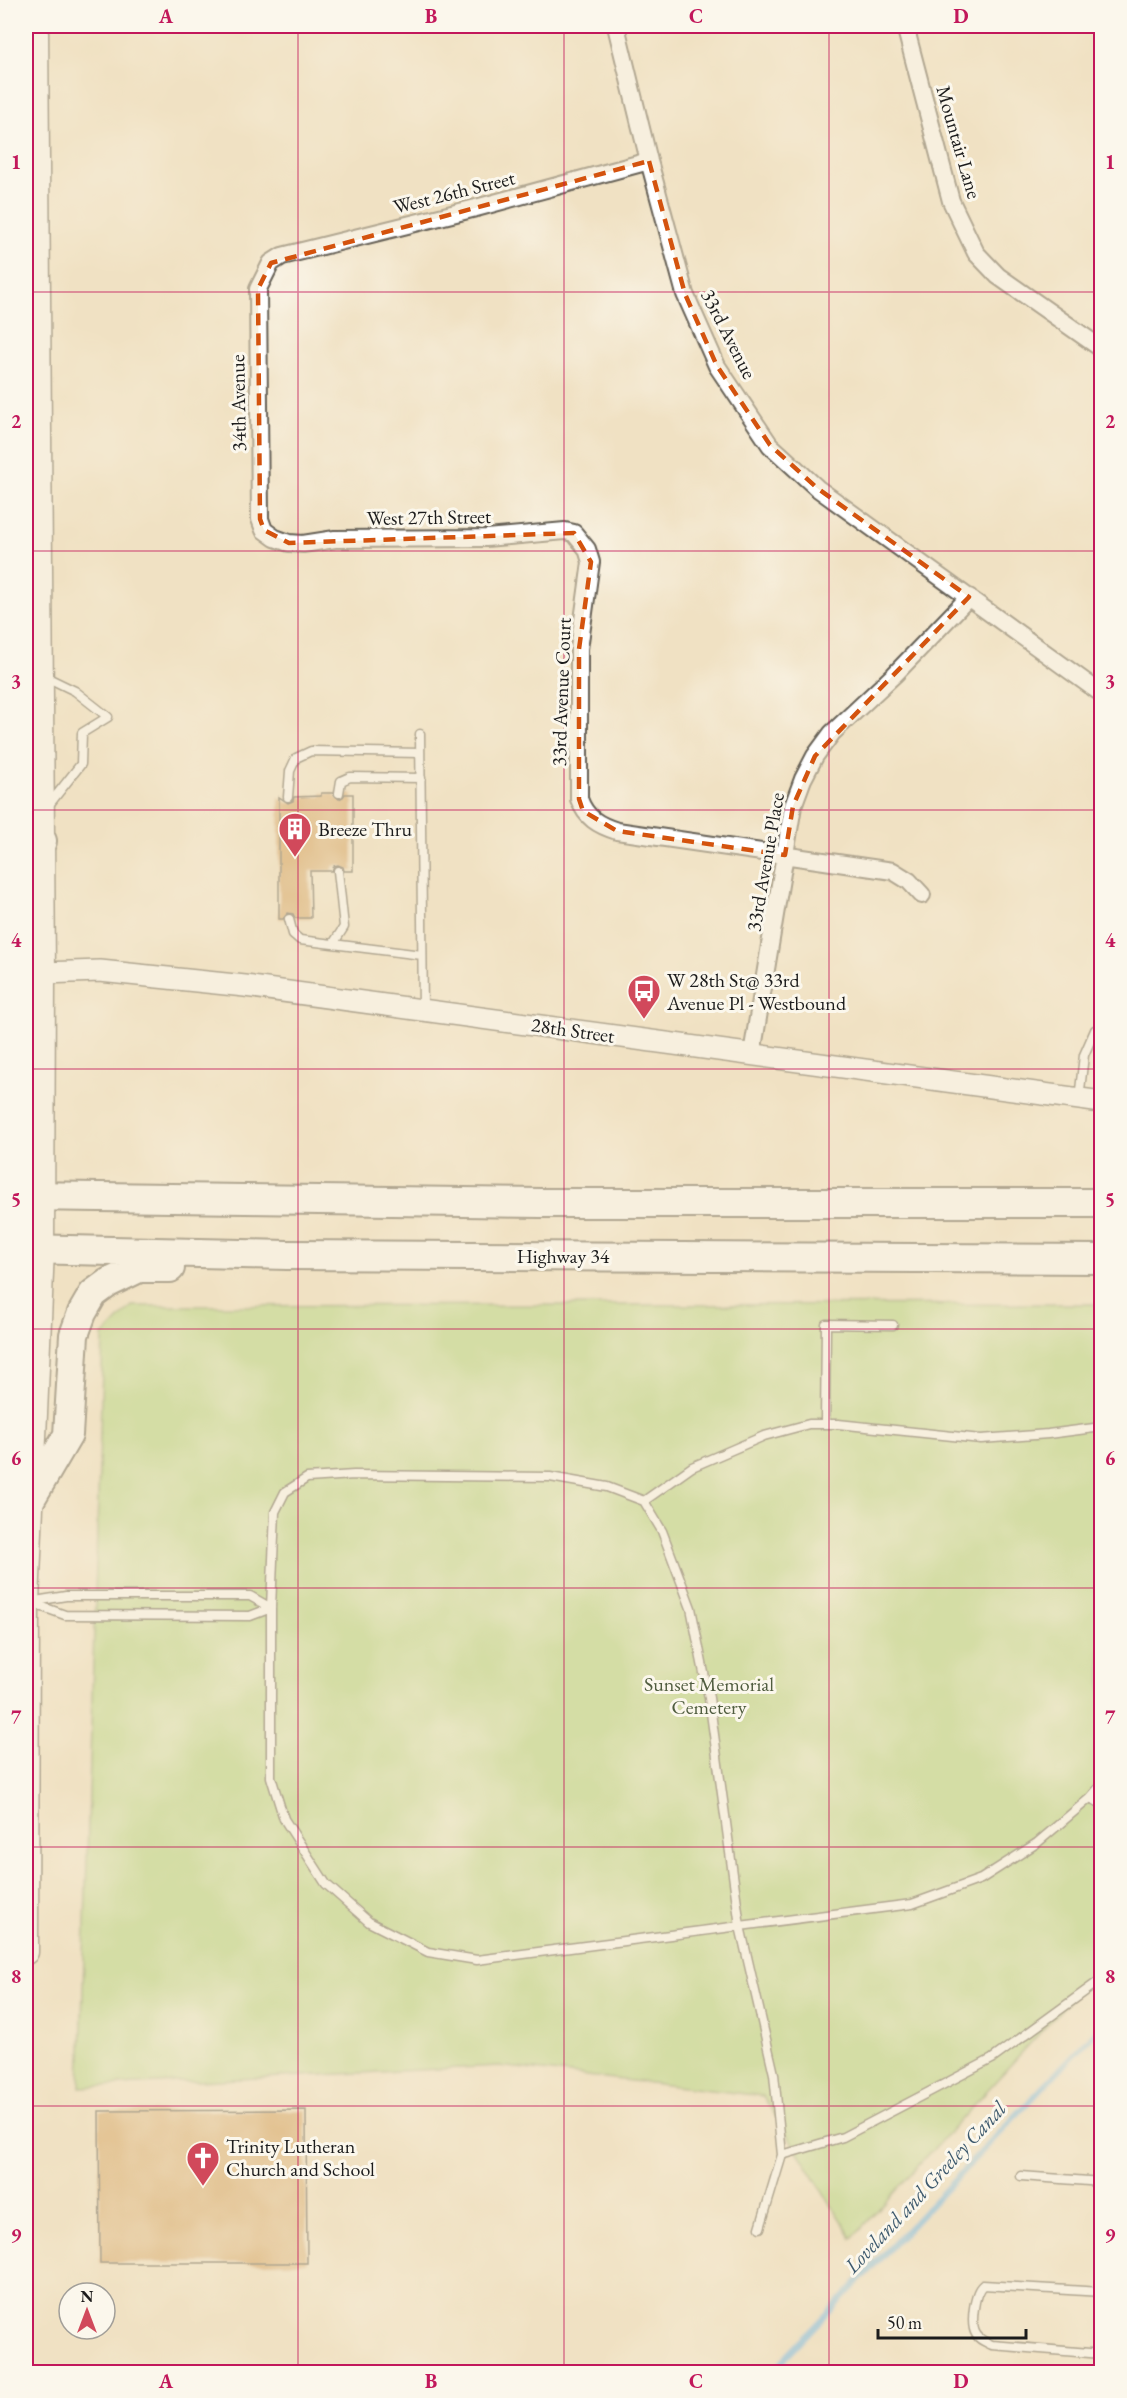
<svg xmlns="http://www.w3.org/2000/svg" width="1127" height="2398" font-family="'EB Garamond',serif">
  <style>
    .green { fill: #b2d781; stroke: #677a4e; stroke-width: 1.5 }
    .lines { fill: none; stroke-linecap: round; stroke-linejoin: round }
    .stream { stroke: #71b8e8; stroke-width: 6 }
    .building { fill: #d29c56 }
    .service-casing { stroke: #666156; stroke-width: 11 }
    .minor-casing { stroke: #666156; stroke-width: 20 }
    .tertiary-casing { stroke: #666156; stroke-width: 24 }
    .secondary-casing { stroke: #666156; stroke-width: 27 }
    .trunk-casing { stroke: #666156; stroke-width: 32 }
    .service { stroke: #fff; stroke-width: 8 }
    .minor { stroke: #fff; stroke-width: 16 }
    .tertiary { stroke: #fff; stroke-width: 21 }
    .secondary { stroke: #fff; stroke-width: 24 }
    .trunk { stroke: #fff; stroke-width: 28 }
    .marked { fill: none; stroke: #d4530e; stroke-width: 4.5; stroke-dasharray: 12 8; stroke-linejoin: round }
    .grid { fill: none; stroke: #c2185b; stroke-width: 1.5; stroke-opacity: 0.55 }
    .labels { text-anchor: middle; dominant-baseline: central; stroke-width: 6; stroke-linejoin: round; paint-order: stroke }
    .street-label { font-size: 20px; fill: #1c1c1c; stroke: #fbf7ec }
    .poi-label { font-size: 20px; fill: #1c1c1c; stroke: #fbf7ec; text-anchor: start }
    .park-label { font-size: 20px; fill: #505d3f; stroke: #fbf7ec }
    .water-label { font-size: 21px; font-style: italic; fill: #3e5a6e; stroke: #fbf7ec }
    .neatline { fill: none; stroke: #c2185b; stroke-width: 2 }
    .grid-label { font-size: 20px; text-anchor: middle; font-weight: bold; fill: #c2185b }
  </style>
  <rect width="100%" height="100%" fill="#fbf7ec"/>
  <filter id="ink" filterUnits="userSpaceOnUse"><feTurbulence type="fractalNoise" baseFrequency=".0167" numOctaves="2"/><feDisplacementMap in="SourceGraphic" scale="12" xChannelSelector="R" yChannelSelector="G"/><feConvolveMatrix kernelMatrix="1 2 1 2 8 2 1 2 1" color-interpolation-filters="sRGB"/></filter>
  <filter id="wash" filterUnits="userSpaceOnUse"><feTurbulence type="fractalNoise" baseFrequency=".008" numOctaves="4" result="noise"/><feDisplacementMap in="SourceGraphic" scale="24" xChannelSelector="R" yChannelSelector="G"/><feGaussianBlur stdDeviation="1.35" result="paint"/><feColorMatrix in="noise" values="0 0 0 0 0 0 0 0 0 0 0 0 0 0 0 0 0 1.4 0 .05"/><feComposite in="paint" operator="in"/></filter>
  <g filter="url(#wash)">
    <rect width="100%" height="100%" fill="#f0e1c3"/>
    <path class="green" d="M1101,1304V1966L852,2238L763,2096L499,2066L80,2087L103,1336L132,1306Z"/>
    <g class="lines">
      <path class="stream" d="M772,2372L1102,2025"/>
    </g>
    <g id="blocks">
      <path class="building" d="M321,793H333L339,799L343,797L345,794H353V871H344L343,867L338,865L334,866L332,871H310L311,918H295L293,914L288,913L283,919H279V797L288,803L293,801L294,797L321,796Z
        M306,2110L307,2263H100L99,2111Z"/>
    </g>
  </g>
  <g filter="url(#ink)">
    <use href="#blocks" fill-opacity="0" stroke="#666156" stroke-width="1.5"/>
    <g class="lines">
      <g class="service-casing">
        <path id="service" d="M44,676L75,691L108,717L82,733L81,764L48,806
          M420,734L423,1010
          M339,793L341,781L350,777L421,778
          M288,797L290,771L296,758L311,751L420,753
          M289,919L293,934L300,940L422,955
          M333,944L344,927L338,871
          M1079,1099L1084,1055L1095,1030L1102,1031
          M825,1424L826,1324L893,1325
          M644,1501L692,1467L764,1436L809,1424H838L981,1439L1048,1434L1102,1427
          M29,1602L66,1596H250L271,1608
          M29,1602L65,1615L250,1616L271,1608
          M1102,1784L1090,1798L1037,1843L981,1879L912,1904L740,1926L477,1960L428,1952L369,1922L326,1884L284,1819L271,1777V1608L275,1512L285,1492L307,1478L354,1475L550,1477L607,1487L644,1501L662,1531L691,1608L709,1698L740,1926L774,2074L782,2155L843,2137L992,2059L1102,1979
          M1090,1798L1102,1804
          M1021,2176L1102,2182
          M760,2228L782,2155
          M1102,2292L983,2285C974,2292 970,2325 976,2334C979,2340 986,2342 992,2345L1102,2354"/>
      </g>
      <g class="minor-casing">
        <path id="minor" d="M616,26L649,161L685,294L717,366L770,445L817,488L1102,694
          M905,26L951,201L976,253L998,276L1102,349
          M649,161L476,208L282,256L271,263L258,289L260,519L264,530L275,538L289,543L303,544L335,539L486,538L565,531L574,533L587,549L591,562L579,649V799C586,818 598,825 617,831L893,871L909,881L922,895
          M752,1054L793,806L803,779L815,756L832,733L894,675L969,597"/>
      </g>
      <g class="tertiary-casing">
        <path id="tertiary" d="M43,973L100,971L245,986L1102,1102"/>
      </g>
      <g class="secondary-casing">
        <path id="secondary" d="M26,1952L27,1602L42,1249L43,973L36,26"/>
      </g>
      <g class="trunk-casing">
        <path id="trunk" d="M26,872L42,841
          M26,1196L541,1203H1102
          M26,1249L287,1255L1102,1259
          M26,1494L30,1500L68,1435L74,1335L82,1313L93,1294L108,1283L139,1268H170"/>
      </g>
      <use href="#service" class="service"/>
      <use href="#minor" class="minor"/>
      <use href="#tertiary" class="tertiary"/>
      <use href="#secondary" class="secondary"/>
      <use href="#trunk" class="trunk"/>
    </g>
  </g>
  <path d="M0 0H1127V2398H0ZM649,161L685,294L717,366L770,445L817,488L969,597L815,756L793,806L785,855L617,831L583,811L579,799V649L591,562L574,533L289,543L264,530L260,519L258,289L271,263Z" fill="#f0e1c3" fill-opacity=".55" fill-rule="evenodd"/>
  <path class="marked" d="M649,161L685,294L717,366L770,445L817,488L969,597L815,756L793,806L785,855L617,831L583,811L579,799V649L591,562L574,533L289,543L264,530L260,519L258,289L271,263Z"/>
  <path class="grid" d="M298,26V2372M564,26V2372M829,26V2372M26,292H1102M26,551H1102M26,810H1102M26,1069H1102M26,1329H1102M26,1588H1102M26,1847H1102M26,2106H1102"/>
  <defs>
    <g id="building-pin" transform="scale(1.725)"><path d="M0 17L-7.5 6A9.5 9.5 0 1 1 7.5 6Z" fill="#d1495b" stroke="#fbf7ec"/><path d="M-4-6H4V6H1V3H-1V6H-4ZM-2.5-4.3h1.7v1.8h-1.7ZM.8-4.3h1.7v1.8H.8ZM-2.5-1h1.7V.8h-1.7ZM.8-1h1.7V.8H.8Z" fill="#fff"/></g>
    <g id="bus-pin" transform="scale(1.725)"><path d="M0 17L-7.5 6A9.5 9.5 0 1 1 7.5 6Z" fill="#d1495b" stroke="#fbf7ec"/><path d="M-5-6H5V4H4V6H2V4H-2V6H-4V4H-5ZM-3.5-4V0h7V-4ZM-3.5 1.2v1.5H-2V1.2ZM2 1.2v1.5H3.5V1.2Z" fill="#fff"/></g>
    <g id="church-pin" transform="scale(1.725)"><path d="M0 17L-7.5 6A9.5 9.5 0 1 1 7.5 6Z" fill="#d1495b" stroke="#fbf7ec"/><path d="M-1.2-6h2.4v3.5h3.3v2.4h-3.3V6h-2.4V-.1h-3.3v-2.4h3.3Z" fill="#fff"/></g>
  </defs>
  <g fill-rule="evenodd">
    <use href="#building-pin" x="295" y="829"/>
    <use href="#bus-pin" x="644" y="991"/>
    <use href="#church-pin" x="203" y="2158"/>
  </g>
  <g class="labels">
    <g class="street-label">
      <text transform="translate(959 142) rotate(74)">Mountair Lane</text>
      <text transform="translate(454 192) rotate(-14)">West 26th Street</text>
      <text transform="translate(729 334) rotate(63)">33rd Avenue</text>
      <text transform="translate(238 403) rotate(-91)">34th Avenue</text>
      <text transform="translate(429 517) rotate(-1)">West 27th Street</text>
      <text transform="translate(561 692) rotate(-88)">33rd Avenue Court</text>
      <text transform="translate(765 862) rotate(-80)">33rd Avenue Place</text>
      <text transform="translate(573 1030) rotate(8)">28th Street</text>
      <text x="563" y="1256">Highway 34</text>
    </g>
    <g class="poi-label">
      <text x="318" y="829">Breeze Thru</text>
      <text x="667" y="980">W 28th St@ 33rd<tspan x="667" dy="23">Avenue Pl - Westbound</tspan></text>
      <text x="226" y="2146">Trinity Lutheran<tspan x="226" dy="23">Church and School</tspan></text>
    </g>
    <g class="park-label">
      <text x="709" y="1684">Sunset Memorial<tspan x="709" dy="23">Cemetery</tspan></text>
    </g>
    <g class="water-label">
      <text transform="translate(925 2187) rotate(-47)">Loveland and Greeley Canal</text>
    </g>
  </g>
  <rect width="1127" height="2398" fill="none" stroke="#fbf7ec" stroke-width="66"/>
  <g transform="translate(87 2311)"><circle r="28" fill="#fbf7ec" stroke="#a29f99" stroke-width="1.5"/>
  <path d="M0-4.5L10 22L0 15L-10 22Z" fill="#d1495b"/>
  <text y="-9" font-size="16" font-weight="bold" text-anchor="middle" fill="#1c1c1c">N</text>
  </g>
  <path d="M878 2329v9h148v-9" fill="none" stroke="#1c1c1c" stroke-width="3"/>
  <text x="887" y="2329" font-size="18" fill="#1c1c1c" stroke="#fbf7ec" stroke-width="4.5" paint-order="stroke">50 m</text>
  <rect x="33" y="33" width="1061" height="2332" class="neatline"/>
  <g class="grid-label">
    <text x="166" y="23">A</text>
    <text x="431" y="23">B</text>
    <text x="696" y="23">C</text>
    <text x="961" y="23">D</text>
    <text x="16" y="169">1</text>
    <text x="1110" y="169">1</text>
    <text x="16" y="428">2</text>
    <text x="1110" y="428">2</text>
    <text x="16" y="688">3</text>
    <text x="1110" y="688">3</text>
    <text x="16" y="947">4</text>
    <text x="1110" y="947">4</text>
    <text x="16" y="1206">5</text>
    <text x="1110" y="1206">5</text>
    <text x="16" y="1465">6</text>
    <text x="1110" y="1465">6</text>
    <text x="16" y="1724">7</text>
    <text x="1110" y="1724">7</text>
    <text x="16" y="1983">8</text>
    <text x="1110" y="1983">8</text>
    <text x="16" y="2242">9</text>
    <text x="1110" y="2242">9</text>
    <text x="166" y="2388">A</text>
    <text x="431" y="2388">B</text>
    <text x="696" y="2388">C</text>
    <text x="961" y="2388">D</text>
  </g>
</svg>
